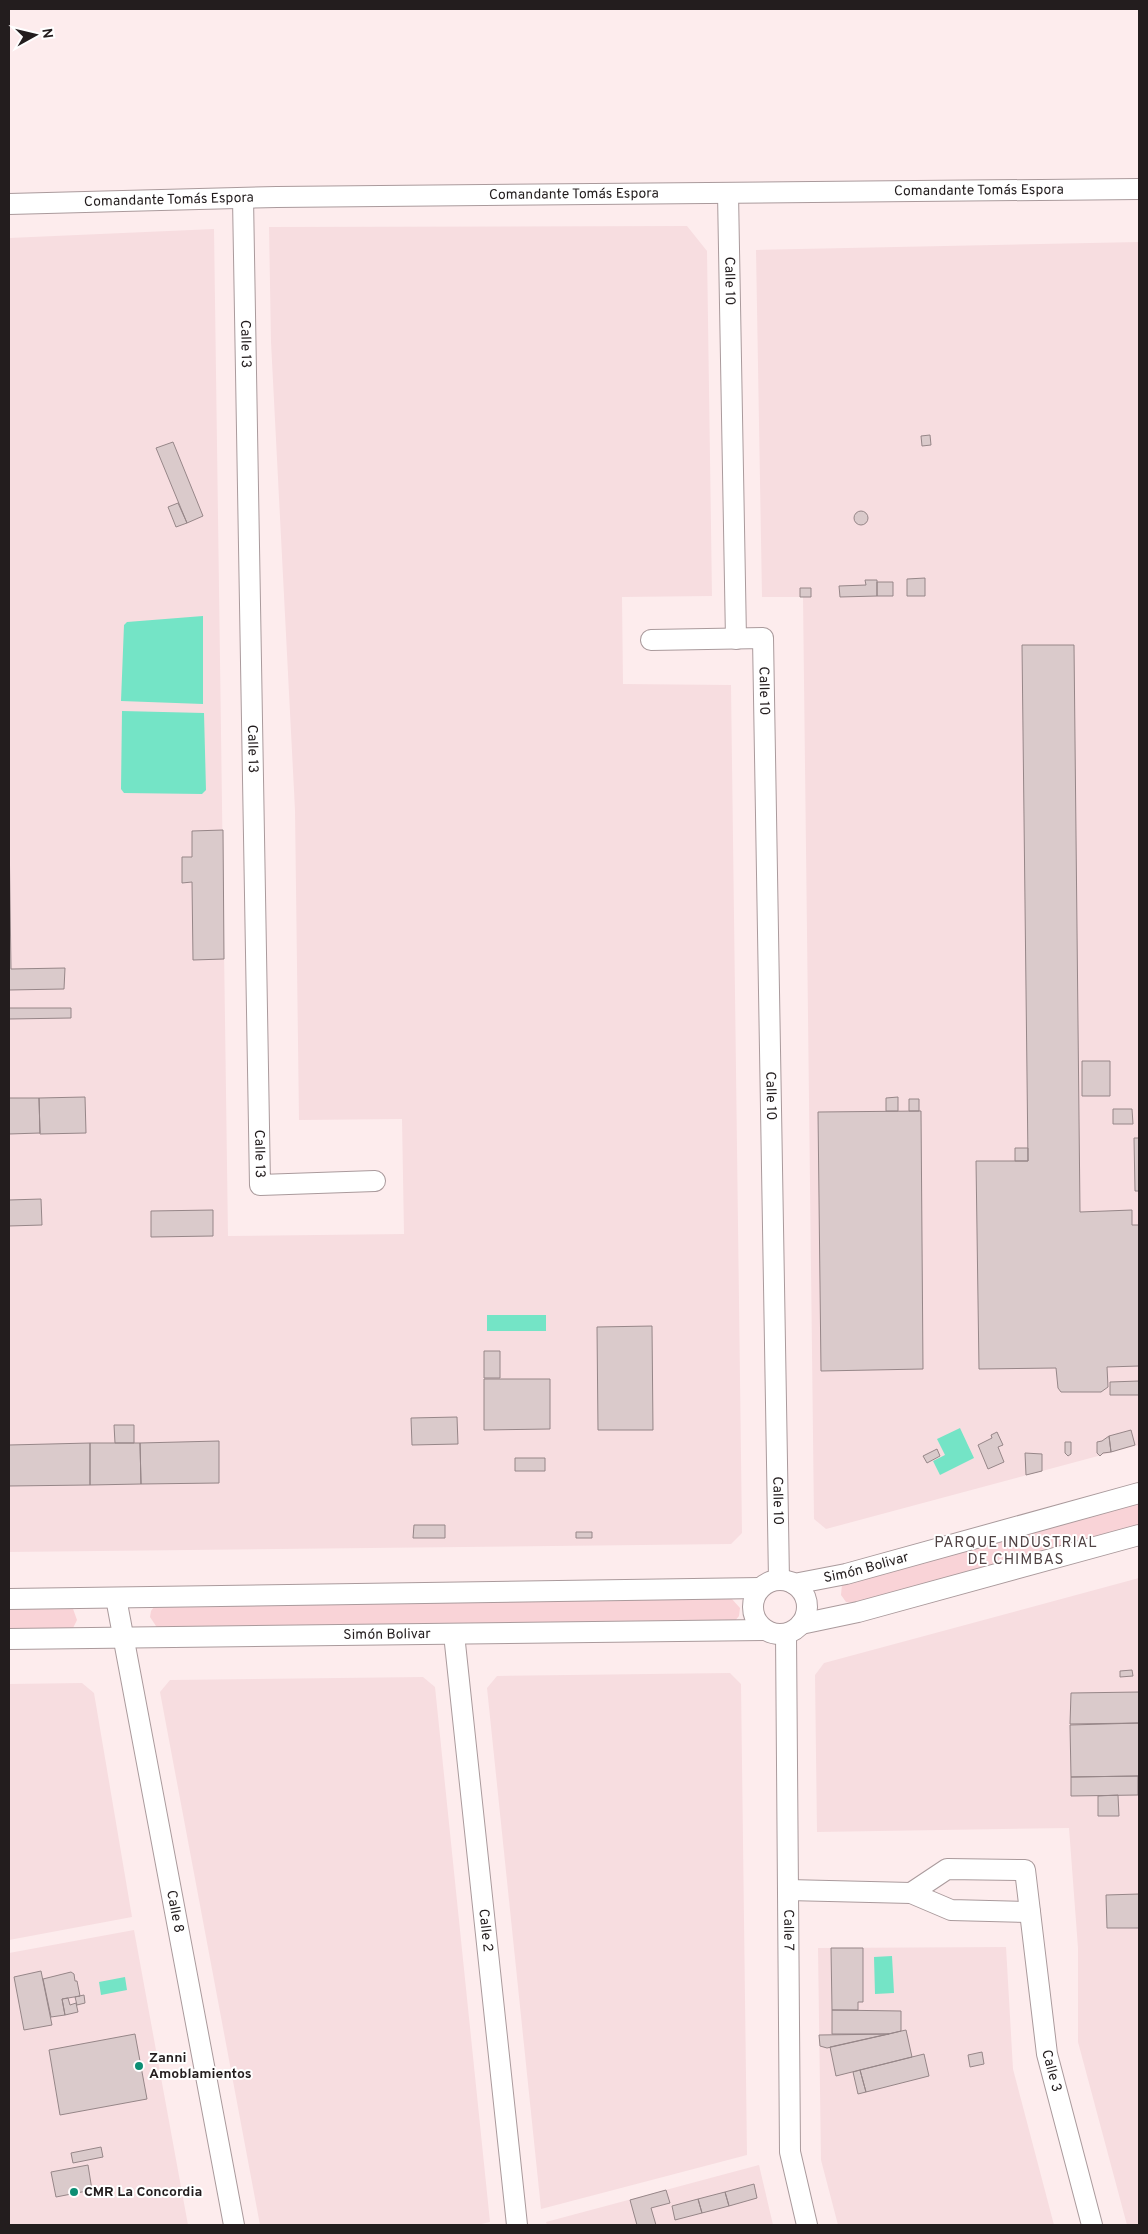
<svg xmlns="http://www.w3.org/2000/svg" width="1148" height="2234" font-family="Overpass,sans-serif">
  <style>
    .built { fill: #f7dde0 }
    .green { fill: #f9d3d7 }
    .water { fill: #74e4c6 }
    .building { fill: #dacacb; stroke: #968688 }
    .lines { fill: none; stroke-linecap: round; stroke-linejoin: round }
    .minor-casing { stroke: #aa9a9c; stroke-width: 22 }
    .minor { stroke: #fff; stroke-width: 20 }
    .poi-dot { fill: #0c8e74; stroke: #fff; stroke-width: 2 }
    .labels { text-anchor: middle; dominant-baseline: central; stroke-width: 4; stroke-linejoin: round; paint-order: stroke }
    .street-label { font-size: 14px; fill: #231d1e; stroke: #fff }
    .poi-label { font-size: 14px; font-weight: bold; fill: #231d1e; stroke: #fff; text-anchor: start }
    .neighbourhood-label { font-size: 15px; letter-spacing: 1px; fill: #504344; stroke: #fff }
  </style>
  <rect width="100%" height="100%" fill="#fdeced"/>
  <path class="built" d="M687,226L707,251L712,596L622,597L623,684L731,685L742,1533L731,1544L9,1552V238L214,229L228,1236L404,1234L402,1119L299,1120L295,810L271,342L269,227Z
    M1139,242V1445L826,1529L814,1519L803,597H762L756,250Z
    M1139,1578V2225H1127L1078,2042V1948L1069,1828L817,1832L815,1675L824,1663Z
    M730,1673L741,1684L747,2155L541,2209L487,1688L497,1676Z
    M423,1677L435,1687L490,2222L477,2225H260L160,1692L170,1680Z
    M82,1683L94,1693L132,1917L9,1940V1684Z
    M134,1930L188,2225H9V1953Z
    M1006,1947L1013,2069L1054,2225H838L821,2160L818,1948Z
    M759,2165L773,2225H547L546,2222Z"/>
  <path class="green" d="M1139,1503V1527L853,1603L846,1602L841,1595L842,1584Z
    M731,1598L740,1608L739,1616L734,1622L158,1629L150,1617L151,1611L156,1604Z
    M9,1606H72L77,1620L72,1630L9,1631Z"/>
  <path class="water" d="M203,616V704L121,701L124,625L127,622Z
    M122,711L204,713L206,790L202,794L124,793L121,789Z
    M487,1315H546V1331H487Z
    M960,1428L974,1458L940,1475L933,1461L945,1455L937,1439Z
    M892,1956L894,1993L875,1994L874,1957Z
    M125,1977L127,1990L101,1995L99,1982Z"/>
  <path class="building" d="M930,435L931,445L922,446L921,436Z
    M173,442L203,516L187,523L156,448Z
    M178,503L187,523L176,527L168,507Z
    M854 518a7 7 0 1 1 14 0a7 7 0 1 1-14 0Z
    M925,578V596H907V579Z
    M865,580H877V596L840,597L839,586L866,585Z
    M877,582H893V596H877Z
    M800,588H811V597H800Z
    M1022,645H1074L1080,1212L1132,1210V1225H1139V1366L1107,1367L1108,1387L1101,1392H1061L1058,1388L1056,1368L979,1369L976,1161H1028Z
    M223,830L224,959L193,960L192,882L182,883V857H192V831Z
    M9,831L11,969L65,968L64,989L9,990Z
    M9,1008H71V1018L9,1019Z
    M1082,1061H1110V1096H1082Z
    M85,1097L86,1133L40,1134L39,1098Z
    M898,1097V1111H886V1098Z
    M9,1098H39L40,1133L9,1134Z
    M909,1099H919V1111H909Z
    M1113,1109H1132L1133,1124H1113Z
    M921,1111L923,1369L821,1371L818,1112Z
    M1134,1138H1139V1191H1135Z
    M1015,1148H1028V1161H1015Z
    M41,1199L42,1225L9,1226V1200Z
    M213,1210V1236L151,1237V1211Z
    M652,1326L653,1430H598L597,1327Z
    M484,1351H500V1378H484Z
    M484,1379H550V1429L484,1430Z
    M1139,1381V1395H1110V1382Z
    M457,1417L458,1444L412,1445L411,1418Z
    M114,1425H134V1443H115Z
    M1131,1430L1135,1445L1111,1452L1109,1436Z
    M997,1432L1003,1445L998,1447L1004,1462L988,1469L978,1445L992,1438L991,1435Z
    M1109,1436L1111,1452L1103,1453L1100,1456L1097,1453V1442L1102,1441Z
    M219,1441V1483L141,1484L140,1443Z
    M1065,1442H1071V1454L1068,1456L1065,1453Z
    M90,1443V1485L9,1486V1445Z
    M90,1443H140L141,1484L90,1485Z
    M937,1449L940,1456L927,1463L923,1456Z
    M1025,1453L1042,1454V1471L1026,1475Z
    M515,1458H545V1471H515Z
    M414,1525H445V1538H413Z
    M576,1532H592V1538H576Z
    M1132,1670L1133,1676L1120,1677V1671Z
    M1139,1692V1723L1070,1724L1071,1693Z
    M1139,1723V1776L1071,1777L1070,1725Z
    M1138,1776V1795L1071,1796V1777Z
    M1118,1795L1119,1816H1098V1796Z
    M1139,1894V1928H1107L1106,1895Z
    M831,1948H863V2002H858V2010H832Z
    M41,1971L52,2025L24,2030L14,1977Z
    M71,1972L74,1974L75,1981H77L80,1996L62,1999L65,2015L51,2017L43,1979Z
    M84,1995L85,2003L77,2005L75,1997Z
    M68,1998L70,2005L76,2003L78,2012L65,2015L62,1999Z
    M832,2010L901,2011V2031L889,2034H832Z
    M906,2030L912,2057L836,2076L830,2047Z
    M135,2034L147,2099L60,2115L49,2050Z
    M889,2034L827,2048L820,2046L819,2035Z
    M982,2052L984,2064L970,2067L968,2055Z
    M924,2054L929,2076L866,2092L860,2070Z
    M860,2070L866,2092L858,2094L853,2072Z
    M101,2147L103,2157L73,2163L71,2153Z
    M88,2165L92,2190L56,2197L51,2172Z
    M754,2184L757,2198L729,2206L725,2192Z
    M666,2190L670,2203L651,2208L656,2225H637L630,2200Z
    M725,2192L729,2206L702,2213L698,2199Z
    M698,2199L702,2213L675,2220L672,2206Z"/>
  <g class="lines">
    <g class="minor-casing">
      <g id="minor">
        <path id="s1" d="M728,193L736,639"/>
        <path id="s2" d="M243,198L260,1185L375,1181"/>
        <path id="s3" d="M9,204L277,197L1139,189"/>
        <path id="s4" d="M651,640L763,638L779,1580"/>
        <circle cx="780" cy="1607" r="27"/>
        <path id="s5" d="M794,1584L846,1574L1139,1493"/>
        <path id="s6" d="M116,1598L234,2225"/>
        <path d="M9,1599L760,1588"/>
        <path d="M801,1624L858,1612L1139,1535"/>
        <path id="s7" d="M454,1634L517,2225"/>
        <path id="s8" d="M786,1634L790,2152L807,2225"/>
        <path id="s9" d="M9,1639L765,1630"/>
        <path d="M788,1890L911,1893L951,1910L1030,1912"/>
        <path id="s10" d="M911,1893L947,1869L1025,1870L1047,2054L1092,2225"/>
      </g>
    </g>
    <use href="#minor" class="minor"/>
  </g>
  <g class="poi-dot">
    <circle cx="139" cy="2066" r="5"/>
    <circle cx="74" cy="2192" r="5"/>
  </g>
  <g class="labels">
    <g class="street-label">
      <text stroke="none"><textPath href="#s3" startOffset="970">Comandante Tomás Espora</textPath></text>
      <text stroke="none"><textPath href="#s3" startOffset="565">Comandante Tomás Espora</textPath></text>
      <text stroke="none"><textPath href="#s3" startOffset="160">Comandante Tomás Espora</textPath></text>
      <text stroke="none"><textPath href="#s1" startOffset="88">Calle 10</textPath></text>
      <text stroke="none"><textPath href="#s2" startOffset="146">Calle 13</textPath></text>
      <text stroke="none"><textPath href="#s4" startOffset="165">Calle 10</textPath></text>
      <text stroke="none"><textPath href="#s2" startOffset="551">Calle 13</textPath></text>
      <text stroke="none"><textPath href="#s4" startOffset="570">Calle 10</textPath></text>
      <text stroke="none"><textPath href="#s2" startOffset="956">Calle 13</textPath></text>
      <text stroke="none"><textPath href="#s4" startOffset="975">Calle 10</textPath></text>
      <text stroke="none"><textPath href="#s5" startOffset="74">Simón Bolivar</textPath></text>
      <text stroke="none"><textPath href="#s9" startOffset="378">Simón Bolivar</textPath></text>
      <text stroke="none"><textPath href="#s6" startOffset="319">Calle 8</textPath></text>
      <text stroke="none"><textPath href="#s7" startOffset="298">Calle 2</textPath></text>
      <text stroke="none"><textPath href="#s8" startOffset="296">Calle 7</textPath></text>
      <text stroke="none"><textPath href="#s10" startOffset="324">Calle 3</textPath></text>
    </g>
    <g class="poi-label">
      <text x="149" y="2058">Zanni<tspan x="149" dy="16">Amoblamientos</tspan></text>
      <text x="84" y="2192">CMR La Concordia</text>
    </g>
    <g class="neighbourhood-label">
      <text x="1016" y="1543">PARQUE INDUSTRIAL<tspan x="1016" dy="17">DE CHIMBAS</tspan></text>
    </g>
  </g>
  <rect width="1148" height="2234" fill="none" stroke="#231d1e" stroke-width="20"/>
  <g transform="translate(35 35) rotate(82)" stroke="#ffffff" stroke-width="4" paint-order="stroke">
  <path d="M0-4L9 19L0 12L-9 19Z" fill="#231d1e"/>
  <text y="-8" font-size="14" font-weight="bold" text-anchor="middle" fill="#231d1e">N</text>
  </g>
</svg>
